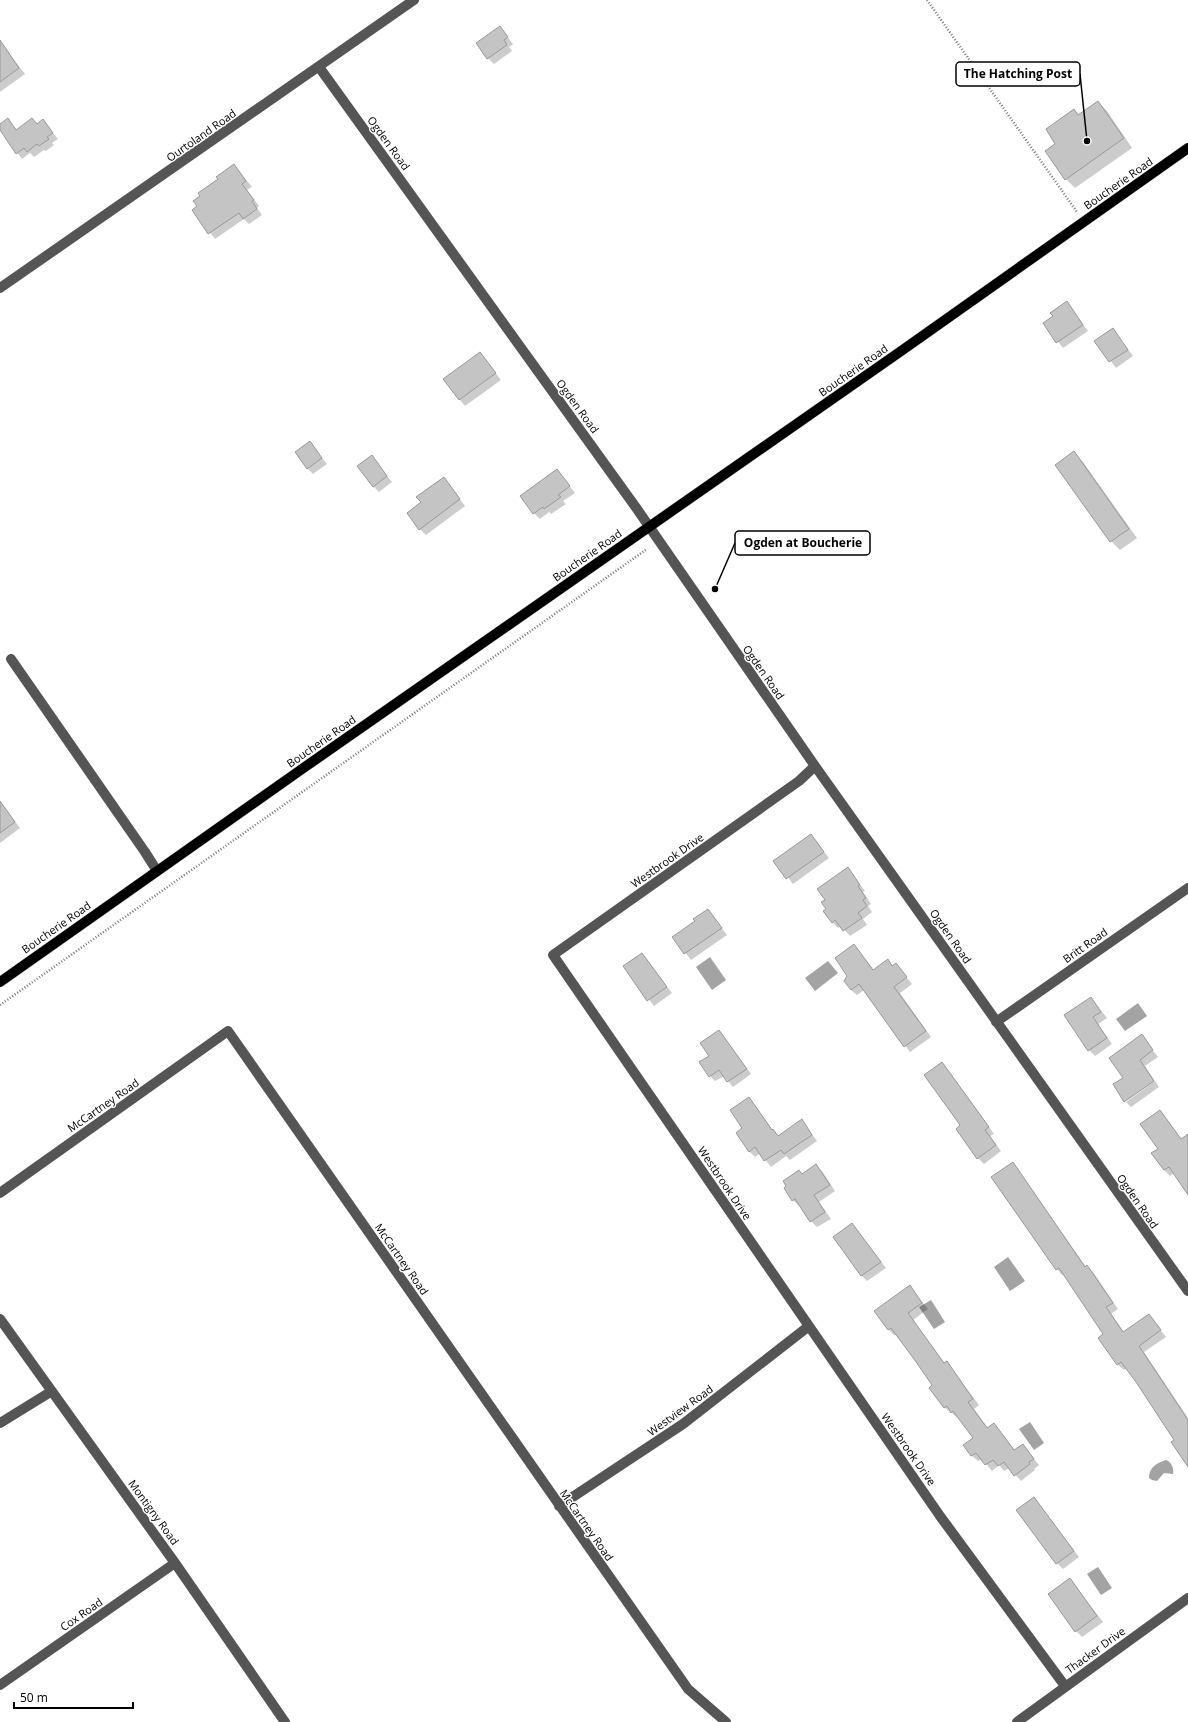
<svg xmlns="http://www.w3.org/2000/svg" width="1188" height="1722" font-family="'Open Sans',sans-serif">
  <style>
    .water { fill: #a3a3a3 }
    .shadow { fill: #0003 }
    .building { fill: #c4c4c4; stroke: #999 }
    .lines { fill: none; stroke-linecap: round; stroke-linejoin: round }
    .major-casing { stroke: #dbdbdb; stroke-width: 11 }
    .path { stroke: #777; stroke-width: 2.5; stroke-dasharray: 1 2; stroke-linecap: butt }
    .minor { stroke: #555; stroke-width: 10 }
    .major { stroke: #000; stroke-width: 10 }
    .labels { text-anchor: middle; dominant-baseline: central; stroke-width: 3; stroke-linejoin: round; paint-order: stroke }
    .street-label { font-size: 11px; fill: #000; stroke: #fff }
    .leader { fill: none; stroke: #000; stroke-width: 1.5 }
    .callout-dot { fill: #000; stroke: #fff; stroke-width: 1.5 }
    .callout { fill: #fff; stroke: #000; stroke-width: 1.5 }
    .callout-label { font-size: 12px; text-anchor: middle; font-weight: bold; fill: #000 }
  </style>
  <rect width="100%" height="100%" fill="#fff"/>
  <path class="water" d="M710,957L726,980L712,990L696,967Z
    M828,961L838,973L815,991L805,978Z
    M1138,1003L1147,1016L1125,1031L1116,1019Z
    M1008,1257L1025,1281L1010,1291L994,1267Z
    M931,1300L945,1322L934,1329L919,1307Z
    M1030,1422L1044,1443L1034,1450L1019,1429Z
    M1166,1460C1172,1462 1174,1469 1173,1474L1164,1473L1157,1481L1152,1480L1149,1478C1149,1467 1157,1463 1166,1460Z
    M1098,1567L1112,1588L1101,1595L1087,1574Z"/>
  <path class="shadow" d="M500,27L513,44L509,47L512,51L494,64L488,58Z
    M0,42L25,74L0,92Z
    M1098,102L1107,111L1132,148L1075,188L1066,179L1057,144L1074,111L1079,115Z
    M32,119L38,124L48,127L58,139L52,143L54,145L46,151L44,150L34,157L30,153L22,159L0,129V125L8,120L17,130Z
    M234,165L252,187L247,190L259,206L257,208L262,215L249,224L244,219L215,239L193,210L198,207L219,179Z
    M1067,303L1088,331L1063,348L1044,324L1055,317Z
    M1113,329L1133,356L1116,368L1096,341Z
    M480,353L501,380L465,406L444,379Z
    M310,443L327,464L313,474L307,468Z
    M1074,453L1083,462L1137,538L1120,550L1111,541L1057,465Z
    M372,457L392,482L379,492L373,486Z
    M557,470L575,493L563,501L566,504L551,514L549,512L540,519L534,513Z
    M444,478L465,506L426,535L420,529L422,502Z
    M1,803L20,828L0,843V804Z
    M811,835L829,858L793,884L775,861Z
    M848,869L865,891L863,892L871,904L868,906L872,912L863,919L867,925L850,936L841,926L838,928L832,922L827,909L826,900Z
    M708,910L727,935L691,960L673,937L696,921Z
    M854,945L874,971L888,961L893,966L896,964L912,984L900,993L931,1037L910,1052L864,990L857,995L851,990L849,976Z
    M642,954L672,993L654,1006L624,967Z
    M1091,998L1107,1018L1098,1024L1112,1044L1095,1056L1089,1050Z
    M719,1031L751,1074L733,1087L724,1076L715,1081L710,1076Z
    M1142,1036L1158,1057L1145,1066L1154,1080L1125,1100L1124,1078Z
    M942,1064L948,1070L994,1134L990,1136L1001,1151L984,1164L978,1158L962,1126Z
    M1155,1081L1159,1087L1131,1107L1126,1102Z
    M749,1098L754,1104L773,1131L779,1136L802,1121L817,1141L790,1160L786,1156L771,1167L760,1153L755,1157L749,1151L744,1128Z
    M1160,1111L1182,1140L1188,1135V1191L1174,1173L1170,1176L1164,1170L1153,1154L1159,1149Z
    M1012,1164L1018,1170L1086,1267H1087L1093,1272L1118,1309L1111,1314L1124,1332L1149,1315L1166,1337L1144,1352L1188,1418L1186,1421L1188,1424V1465L1176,1440L1127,1368L1124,1370L1118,1365L1099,1339L1105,1335L1064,1274L1062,1275L1057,1269Z
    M816,1166L822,1171L835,1191L819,1202L831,1219L817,1227L811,1221L801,1205L799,1206L793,1200L802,1174Z
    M852,1224L886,1268L867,1281L862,1276Z
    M910,1287L928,1309L913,1320L945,1364L946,1363L952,1369L979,1405L974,1409L988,1428L994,1424L1015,1450L1023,1446L1039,1465L1034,1469L1035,1470L1021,1481L1009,1468L1004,1471L999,1465L992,1471L982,1459L978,1461L972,1456L965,1445L974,1438L958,1418L944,1407L934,1386L897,1334L894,1335L889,1330Z
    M1034,1498L1079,1557L1063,1569L1057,1563Z
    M1070,1579L1103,1622L1082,1637L1076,1631Z"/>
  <path class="building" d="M500,26L508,37L504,40L507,45L487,59L476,43Z
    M0,40L19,68L0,82Z
    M1098,101L1124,138L1065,180L1045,151L1055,144L1046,129L1074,109L1078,115Z
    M8,118L16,130L32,118L37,124L43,119L53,133L47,137L49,139L39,146L37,144L27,152L24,148L16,154L0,130V124Z
    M234,164L246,181L242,184L254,200L252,201L257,209L243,219L239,213L208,234L192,210L197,206L193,201L200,196L198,193L218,179L216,177Z
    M1067,301L1083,325L1056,343L1043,323L1053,316L1050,313Z
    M1113,328L1128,350L1109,362L1094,341Z
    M480,352L496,373L459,400L443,379Z
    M310,441L322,458L307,469L295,452Z
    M1074,451L1129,529L1110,542L1055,465Z
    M372,455L387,476L373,487L357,466Z
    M557,469L570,486L558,495L561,497L544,509L543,507L533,514L520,496Z
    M444,477L460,499L419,530L407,513L421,502L416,497Z
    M0,801L15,822L0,833Z
    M811,834L824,852L786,879L773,861Z
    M848,867L860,885L858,886L866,898L863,900L867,906L858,913L862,918L843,931L835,920L832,923L823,911L826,909L821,902L825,900L817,889Z
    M708,909L722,928L684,954L672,937L695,921L693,919Z
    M854,944L873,970L888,959L892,966L896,963L907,977L894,987L926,1031L904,1047L859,984L851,990L844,981L847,976L835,958Z
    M642,953L667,987L647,1001L623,966Z
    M1091,997L1101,1012L1093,1017L1107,1038L1088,1051L1064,1015Z
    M719,1030L747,1069L727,1082L719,1070L709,1077L699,1062L709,1056L700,1043Z
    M1142,1034L1153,1050L1140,1060L1154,1081L1124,1102L1113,1084L1123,1078L1109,1058Z
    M942,1062L989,1127L985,1130L996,1145L977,1159L956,1129L960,1125L924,1075Z
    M749,1097L772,1130L773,1129L778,1136L802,1119L812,1135L784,1154L781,1150L764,1161L755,1147L749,1152L736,1133L742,1128L730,1110Z
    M1160,1110L1181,1139L1188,1134V1195L1169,1167L1164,1170L1151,1153L1158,1149L1140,1124Z
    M1013,1162L1085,1267L1087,1265L1113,1303L1106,1307L1123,1332L1149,1314L1161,1330L1139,1346L1188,1420V1467L1171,1442L1174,1440L1136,1382L1121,1362L1117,1365L1098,1338L1103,1334L1059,1268L1056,1270L991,1177Z
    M816,1164L830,1185L814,1195L825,1212L810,1222L795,1199L792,1201L784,1188L786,1186L783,1181L799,1170L802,1174Z
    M852,1223L881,1262L861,1276L833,1237Z
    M910,1285L922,1303L908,1313L944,1363L947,1361L973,1399L968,1402L987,1428L994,1423L1014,1450L1023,1444L1034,1459L1029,1462L1030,1464L1014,1476L1004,1462L998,1466L993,1460L985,1465L976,1453L971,1456L963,1445L973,1438L953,1411L951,1413L947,1406L944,1408L929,1388L932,1385L914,1359L891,1328L888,1330L874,1311Z
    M1034,1497L1074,1551L1056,1564L1016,1510Z
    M1070,1578L1097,1616L1075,1632L1048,1594Z"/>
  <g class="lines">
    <g class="major-casing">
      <path id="major" d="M0,982L302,769L904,349L1188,148"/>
    </g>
    <path class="path" d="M927,0L1077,212
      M0,1005L647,549"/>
    <path class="minor" d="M319,67L637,509L815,766L1188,1291
      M0,288L414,0
      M11,659L145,852L157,871
      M815,766L799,781L553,955L940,1516L1065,1686
      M996,1022L1188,888
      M0,1193L228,1031L688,1689L726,1722
      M0,1319L175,1563L285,1722
      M0,1423L52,1391
      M559,1506L683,1424L809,1326
      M0,1685L175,1563
      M1017,1722L1188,1598"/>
    <use href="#major" class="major"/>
  </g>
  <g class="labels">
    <g class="street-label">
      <text transform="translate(201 135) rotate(-35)">Ourtoland Road</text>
      <text transform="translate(389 143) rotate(54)">Ogden Road</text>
      <text transform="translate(1118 183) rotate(-35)">Boucherie Road</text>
      <text transform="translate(853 370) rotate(-35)">Boucherie Road</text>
      <text transform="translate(578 406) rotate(54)">Ogden Road</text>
      <text transform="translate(587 555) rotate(-35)">Boucherie Road</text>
      <text transform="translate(764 672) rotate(55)">Ogden Road</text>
      <text transform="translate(321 741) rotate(-35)">Boucherie Road</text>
      <text transform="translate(667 860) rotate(-35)">Westbrook Drive</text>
      <text transform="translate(56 927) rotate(-35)">Boucherie Road</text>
      <text transform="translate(951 936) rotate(55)">Ogden Road</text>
      <text transform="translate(1085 945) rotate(-35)">Britt Road</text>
      <text transform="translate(103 1105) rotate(-35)">McCartney Road</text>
      <text transform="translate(725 1183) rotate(56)">Westbrook Drive</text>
      <text transform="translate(1138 1201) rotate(55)">Ogden Road</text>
      <text transform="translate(402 1259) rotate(55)">McCartney Road</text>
      <text transform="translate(680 1410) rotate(-36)">Westview Road</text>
      <text transform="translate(909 1449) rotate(55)">Westbrook Drive</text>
      <text transform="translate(154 1512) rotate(54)">Montigny Road</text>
      <text transform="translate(587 1525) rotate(55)">McCartney Road</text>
      <text transform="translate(81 1614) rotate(-35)">Cox Road</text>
      <text transform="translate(1095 1650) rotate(-36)">Thacker Drive</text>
    </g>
  </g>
  <path class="leader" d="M1087 141L1080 74M715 589L735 543"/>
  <g class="callout-dot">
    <circle cx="1087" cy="141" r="4"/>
    <circle cx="715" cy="589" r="4"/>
  </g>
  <g class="callout">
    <rect x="956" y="62" width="124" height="24" rx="4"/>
    <rect x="735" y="531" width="135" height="24" rx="4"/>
  </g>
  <g class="callout-label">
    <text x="1018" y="78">The Hatching Post</text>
    <text x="803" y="547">Ogden at Boucherie</text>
  </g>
  <path d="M14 1702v6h119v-6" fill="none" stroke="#000000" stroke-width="2"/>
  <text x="20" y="1702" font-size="12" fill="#000000" stroke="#ffffff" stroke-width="3" paint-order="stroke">50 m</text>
</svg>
